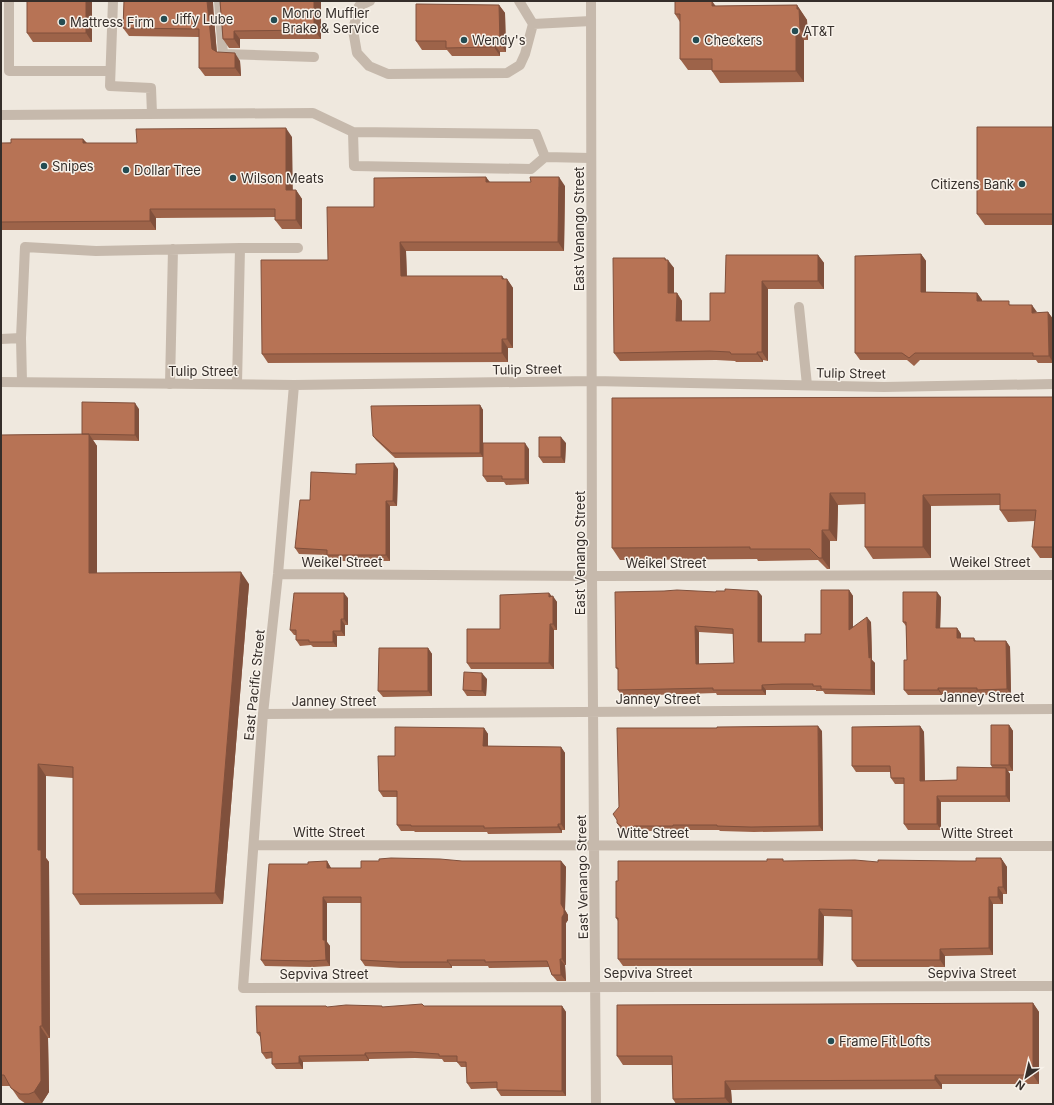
<svg xmlns="http://www.w3.org/2000/svg" width="1054" height="1105" font-family="Inter,sans-serif">
  <style>
    .lines { fill: none; stroke-linecap: round; stroke-linejoin: round }
    .lane { stroke: #c6b9ac; stroke-width: 10 }
    .street { stroke: #c6b9ac; stroke-width: 10 }
    .wall { fill: #9d6349; fill-rule: evenodd }
    .shaded-wall { fill: #80503c }
    .building { fill: #b77355; stroke: #80503c; fill-rule: evenodd }
    .poi-dot { fill: #244c52; stroke: #f8f2ea; stroke-width: 1.5 }
    .labels { text-anchor: middle; dominant-baseline: central; stroke-width: 3; stroke-linejoin: round; paint-order: stroke }
    .poi-label { font-size: 13px; fill: #352e2a; stroke: #f8f2ea; text-anchor: start }
    .street-label { font-size: 13px; fill: #352e2a; stroke: #f8f2ea }
  </style>
  <rect width="100%" height="100%" fill="#efe8de"/>
  <g class="lines">
    <path class="lane" d="M9,1V71H110
      M113,1L110,86L151,88L152,114
      M219,1L223,54L314,57
      M370,1L359,6L353,30L357,53L369,66L388,74L507,73L520,65L525,54L533,24
      M519,1L533,24L591,21
      M1,115L313,113L353,132
      M545,157L531,169L354,166L353,132L536,134L545,157L591,158
      M799,307L807,385
      M1,339L21,338
      M22,382L21,338L25,247L96,251L240,248H298
      M170,384L173,249
      M237,384L240,248"/>
    <path class="street" d="M591,1L592,576L596,1104
      M1,382L294,385L593,381L884,387L1053,384
      M294,385L278,574L263,714L243,988L1053,986
      M278,574L592,576L1053,575
      M263,714L1053,709
      M254,845L1053,846"/>
  </g>
  <path class="wall" d="M92,1V42H33L27,33Z
    M124,1H212L217,52L240,61L241,76H205L199,68V37L129,36L123,28Z
    M220,1H321V39H240V48H229L223,39Z
    M499,5L505,13L506,52H500V56H452L447,50H422L416,41Z
    M797,5L807,20L808,40H804V82L720,83L712,71V70H688L680,59V22L675,14L715,6Z
    M1053,127V225H985L977,214Z
    M292,137V190H296L302,199V229H282L275,220V217L156,218V230H1V143L83,139L87,143H137Z
    M565,186L564,251H406L407,276H502L504,279H507L513,288V348H508V362L268,363L262,354L328,260L374,207Z
    M921,254L926,261V292L977,293L982,300V301L1012,305L1037,313L1048,312L1053,319V363H1038L1036,360H920L914,366L907,360H860L855,353Z
    M818,255L824,263V289H768V361L763,360V362H736L735,361L716,360L620,361L614,353L666,260L674,268V293H677L682,301V321H710L725,293Z
    M1053,397V558H1040L1032,547L1035,521L1008,522L1000,510V505L931,506V558L873,559L865,547V504L838,505L837,541H830V569H827L818,560L758,561L757,559L620,560L612,548Z
    M480,405L483,410V443L529,449V484L506,485L504,482H487L483,476V457L395,458L376,440L373,436Z
    M139,409V441L93,440L97,446V573L249,584L223,904L80,905L73,894V778L46,776V858L49,862L50,1038H48L49,1092L42,1103L39,1104H26L19,1099L10,1086H1V435L82,434Z
    M566,443L565,463H543L539,457Z
    M398,469L397,506H390V561H331L327,555L299,554L295,548L310,500Z
    M849,590L853,596V627L871,622L872,660L875,663V695L825,694L823,691H816V690H766V695H717L716,693L622,696L618,690V670L616,668L716,592L762,596V642H805L821,634ZM699,632L733,634L734,663L699,664Z
    M549,593L557,602V630H554V669H471L467,663Z
    M941,597L940,628H957L961,634V638H974L976,641H1006L1010,647L1011,694L981,695L980,693L942,694V695H908L904,690L907,660L906,626L903,622Z
    M348,598V625H345V636H337V647H313L311,645L300,646L296,640V635H294L290,630Z
    M428,648L432,654V696L383,697L378,691Z
    M487,679L486,696H467L463,690Z
    M1009,725L1013,731V771H1008L1010,774V802H941V830H908L904,824V784H895L891,778V772H856L852,766L920,726L924,732L925,781L957,780L992,767L991,765Z
    M484,728L488,734V746L561,747L565,753V830H562V833L488,834L487,832H415L414,831H401L397,825V797H383L379,791L395,756Z
    M822,731L823,831L754,832L720,831L719,830H677V831H638L634,834H629L621,829L617,823Z
    M1001,858L1007,867V894H1003V904H993V955L945,956V967H857L852,960V917L824,916L823,966H623L618,959V921L616,918L767,861L878,862L976,861Z
    M327,861L331,868H361L462,861H561L566,867L565,910L568,915V920L566,923V965H565L566,981H557L552,975L549,967L489,968L488,966H452V968H401L365,966L361,960V903H327V942L330,946V966L313,967L265,966L261,960L308,864Z
    M1033,1003L1039,1012V1084H942V1089L731,1090L732,1104H676L673,1099L672,1065H623L617,1056Z
    M424,1006H562L566,1012V1096H501L497,1090V1088L471,1089L467,1083V1067H461L457,1062H444L442,1059L415,1058L369,1059V1061L303,1062V1069H276L272,1064V1058L266,1059L262,1053L261,1038L257,1033L327,1007H383Z"/>
  <path class="shaded-wall" d="M86,1H92V42L86,33Z
    M207,1H212L213,2L217,57L212,49Z
    M314,1H321V39L314,30Z
    M712,1L720,12L712,6Z
    M499,5L505,13L506,52L500,43Z
    M797,5L807,20L808,40L800,29Z
    M796,29L804,40V82L796,71Z
    M234,31L240,39V48L234,39Z
    M494,44L500,52V56L494,47Z
    M235,53L240,61L241,76L235,68Z
    M286,128L292,137L293,199L286,190Z
    M83,139L90,147L83,143Z
    M486,177L493,186L486,182Z
    M559,177L565,186L564,251L558,242Z
    M296,190L302,199V229L296,220Z
    M150,209L156,218V230L150,221Z
    M400,242L406,251L407,285L401,276Z
    M921,254L926,261V299L921,292Z
    M818,255L824,263V289L818,281Z
    M665,258L668,262V260L674,268V301L668,293Z
    M502,276L507,283V279L513,288V348L507,339Z
    M762,281L768,289V361L762,352Z
    M677,293L682,301V329L676,321Z
    M977,293L982,300V308L977,301Z
    M1032,305L1037,312L1032,313Z
    M1048,312L1053,319V362L1049,356Z
    M502,339L508,348V362L502,353Z
    M757,352L763,360V362L757,354Z
    M135,403L139,409V441L135,435Z
    M480,405L483,410V457L480,453Z
    M89,434L97,446V585L89,573Z
    M561,437L566,443L565,463L561,457Z
    M525,443L529,449V484L525,479Z
    M394,463L398,469L397,506L393,501Z
    M830,493L838,505L837,541L829,530Z
    M923,495L931,506V558L923,547Z
    M386,501L390,506V561L386,555Z
    M822,530L830,541V569L822,558Z
    M241,572L249,584L223,904L215,893Z
    M849,590L853,596V635L849,630Z
    M758,591L762,596V648L758,642Z
    M937,592L941,597L940,634L936,628Z
    M344,593L348,598V625L344,619Z
    M549,593L553,598V596L557,602V630L553,624Z
    M867,617L871,622L872,660L875,663V695L871,690L869,658Z
    M341,619L345,625V636L341,631Z
    M550,624L554,630V669L549,663Z
    M695,626L699,632V669L696,664Z
    M957,628L961,634V644L957,638Z
    M333,631L337,636V647L333,642Z
    M1006,641L1010,647L1011,694L1007,689Z
    M428,648L432,654V696L428,691Z
    M482,673L487,679L486,696L482,691Z
    M762,685L766,690V695L762,690Z
    M938,688L942,694V695L938,690Z
    M1009,725L1013,731V771L1009,765Z
    M818,726L822,731L823,831L819,826Z
    M920,726L924,732L925,787L920,781Z
    M484,728L488,734V752L483,746Z
    M561,747L565,753V830L561,824Z
    M38,764L46,776V858L49,862L50,1038L42,1026L38,850Z
    M1006,768L1010,774V802L1006,796Z
    M937,796L941,802V830L937,824Z
    M558,824L562,830V833L558,827Z
    M1001,858L1007,867V894L1003,887Z
    M327,861L331,868V874L327,868Z
    M561,861L566,867L565,910L568,915V920L566,923V965L562,959L561,904Z
    M998,887L1003,894V904L998,897Z
    M323,897L327,903V942L330,946V966L326,960L323,940Z
    M989,897L993,904V955L989,948Z
    M819,909L824,916L823,966L818,959Z
    M940,949L945,956V967L940,960Z
    M560,959L565,965L566,981L561,975Z
    M447,960L452,966V968L448,962Z
    M1033,1003L1039,1012V1084L1033,1075Z
    M562,1006L566,1012V1096L562,1091Z
    M40,1026L48,1038L49,1092L42,1103L34,1092Z
    M365,1053L369,1059V1061L365,1055Z
    M299,1056L303,1062V1069L299,1063Z
    M935,1075L942,1084V1089L935,1080Z
    M725,1081L731,1090L732,1104H730L725,1098Z"/>
  <path class="building" d="M27,1H86V33H27Z
    M124,1H207L212,49L217,52L235,53V68H199V29L123,28Z
    M220,1H314V30L234,31V39H223Z
    M675,1H712V6L797,5V9H799L800,29H796V71H712V59H680V14H675Z
    M416,4L499,5L500,43L494,44V47L446,48V41H416Z
    M977,127H1053V214H977Z
    M286,128V190H296V220H275V209H150V221L1,222V143H11V139H83V143H137L136,129Z
    M486,177V182H531L530,177H559L558,242H400L401,276H502V279H507V339H502V353L262,354L261,260H328L327,207H374V178Z
    M921,254V292L977,293V301H1009V305H1032V313L1048,312L1049,356H1033V353H915L909,358L902,353H855V256Z
    M726,255H818V281H762V352H757V354H731L730,352L710,351L614,353L613,258H665V260H668V293H677L676,321H710V293H725Z
    M1053,397V547H1032L1036,510H1000V494L923,495V547H865V493H830L829,530H822V558H819L810,549H750V547L612,548V398Z
    M82,402L135,403V435L82,434Z
    M480,405V453H392L373,436L371,406Z
    M89,434V573L241,572L215,893L73,894V767L38,764V850H41L42,1026H40L41,1081L34,1092L29,1094H20L11,1088L4,1075H1V435Z
    M539,437H561V457H539Z
    M483,443H525V479H502V476H483Z
    M394,463L393,501H386V555H327V550L295,548L300,500H310L311,472L356,474V464Z
    M725,589L758,591V642H805V634H821V590H849V630L867,617L869,658L871,657V690L821,689V686H813V684H782L762,685V690H713V688L618,690V668H616L615,592L664,591L677,590L716,592V591H725ZM695,626L733,629L734,663L696,664Z
    M903,592H937L936,628H957V638H974V641H1006L1007,689L977,690V688H938V690H904V660H907L906,622H903Z
    M294,593H344V619H341V631H333V642H309V640H296V630H290Z
    M549,593V597L553,596V624H550L549,663H467V629H500V595Z
    M379,648H428V691H378Z
    M464,672L482,673V691L463,690Z
    M991,725H1009V765H991Z
    M818,726L819,826L751,827L717,826V825H673V826H634L631,829H625L617,823V820L613,814L619,807L617,728H717V727Z
    M920,726V781L957,780V767L1006,768V796H937V824H904V778H891L890,766H852V727Z
    M395,727L484,728L483,746L561,747V824H558V827L484,828V826H411V825H397V791H379L378,756H395Z
    M391,858L440,859L462,861H561V904L564,909V914L562,917V959H560L561,975H552L547,961L485,962V960H447L448,962H397L361,960V897H323V940H325L326,960L309,961L261,960L269,864H308V862L327,861V868H361V861H379V859Z
    M976,858H1001V860H1002L1003,887H998V897H989V948L940,949V960H852V910L819,909L818,959H618V918H616V881H618V861H767V859H783V861L855,860L878,862V860L960,861H976Z
    M1033,1003V1075H935V1080L725,1081V1098L673,1099L672,1056H617V1005Z
    M422,1004L424,1006H562V1091L497,1090V1082L467,1083L466,1062H457V1056H439V1054L411,1052L365,1053V1055L299,1056V1063L272,1064V1052L262,1053L260,1032L257,1033L256,1006H326L327,1007L346,1005L382,1006V1007Z"/>
  <g class="poi-dot">
    <circle cx="164" cy="19" r="4"/>
    <circle cx="274" cy="20" r="4"/>
    <circle cx="62" cy="22" r="4"/>
    <circle cx="795" cy="31" r="4"/>
    <circle cx="464" cy="40" r="4"/>
    <circle cx="696" cy="40" r="4"/>
    <circle cx="44" cy="166" r="4"/>
    <circle cx="126" cy="170" r="4"/>
    <circle cx="233" cy="178" r="4"/>
    <circle cx="1022" cy="184" r="4"/>
    <circle cx="831" cy="1041" r="4"/>
  </g>
  <g class="labels">
    <g class="poi-label">
      <text x="282" y="13">Monro Muffler<tspan x="282" dy="15">Brake &amp; Service</tspan></text>
      <text x="172" y="19">Jiffy Lube</text>
      <text x="70" y="22">Mattress Firm</text>
      <text x="803" y="31">AT&amp;T</text>
      <text x="472" y="40">Wendy's</text>
      <text x="704" y="40">Checkers</text>
      <text x="52" y="166">Snipes</text>
      <text x="134" y="170">Dollar Tree</text>
      <text x="241" y="178">Wilson Meats</text>
      <text x="1014" y="184" text-anchor="end">Citizens Bank</text>
      <text x="839" y="1041">Frame Fit Lofts</text>
    </g>
    <g class="street-label">
      <text transform="translate(579 229) rotate(-90)">East Venango Street</text>
      <text transform="translate(527 369) rotate(-1)">Tulip Street</text>
      <text x="203" y="371">Tulip Street</text>
      <text transform="translate(851 373) rotate(1)">Tulip Street</text>
      <text transform="translate(580 553) rotate(-90)">East Venango Street</text>
      <text x="342" y="562">Weikel Street</text>
      <text x="990" y="562">Weikel Street</text>
      <text x="666" y="563">Weikel Street</text>
      <text transform="translate(254 685) rotate(-84)">East Pacific Street</text>
      <text x="982" y="697">Janney Street</text>
      <text x="658" y="699">Janney Street</text>
      <text x="334" y="701">Janney Street</text>
      <text x="329" y="832">Witte Street</text>
      <text x="653" y="833">Witte Street</text>
      <text x="977" y="833">Witte Street</text>
      <text transform="translate(582 877) rotate(-91)">East Venango Street</text>
      <text x="648" y="973">Sepviva Street</text>
      <text x="972" y="973">Sepviva Street</text>
      <text x="324" y="974">Sepviva Street</text>
    </g>
  </g>
  <rect width="1054" height="1105" fill="none" stroke="#352e2a" stroke-width="4"/>
  <g transform="translate(1026 1077) rotate(214)" stroke="#f8f2ea" stroke-width="3" paint-order="stroke">
  <path d="M0-3L7 15L0 10L-7 15Z" fill="#352e2a"/>
  <text y="-6" font-size="11" font-weight="bold" text-anchor="middle" fill="#352e2a">N</text>
  </g>
</svg>
